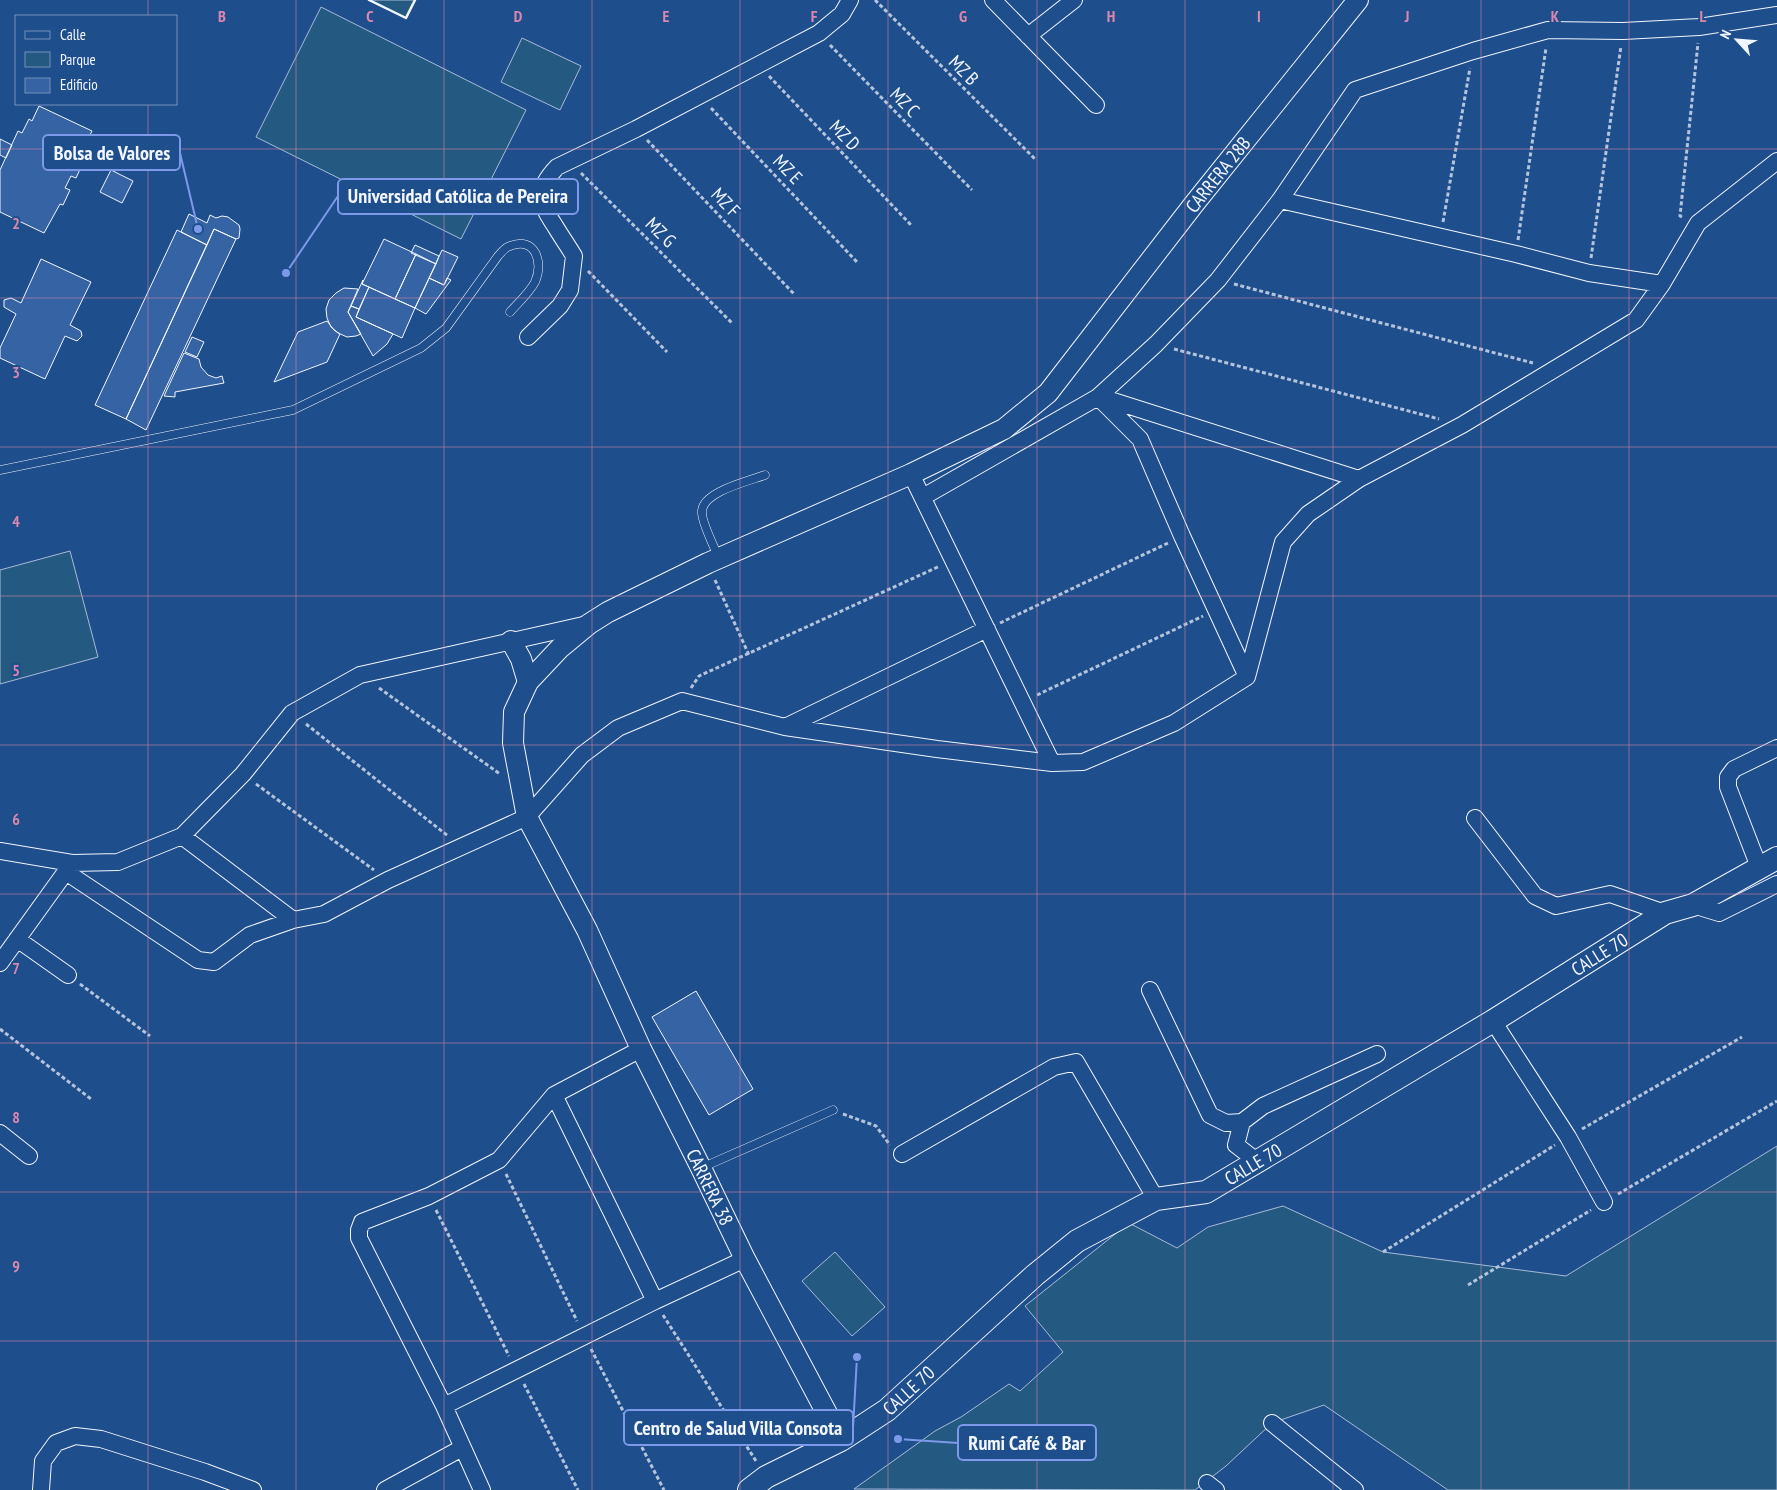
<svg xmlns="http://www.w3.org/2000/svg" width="1777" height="1490" font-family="'PT Sans Narrow',sans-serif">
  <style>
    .green { fill: #245a82; stroke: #a8bbd7 }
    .building { fill: #3563a3; stroke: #f2f6ff }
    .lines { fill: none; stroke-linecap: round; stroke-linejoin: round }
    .service-casing { stroke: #f2f6ff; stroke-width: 9 }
    .minor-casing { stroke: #f2f6ff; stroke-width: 18 }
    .tertiary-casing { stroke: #f2f6ff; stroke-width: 22 }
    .secondary-casing { stroke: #f2f6ff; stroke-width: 24 }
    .path { stroke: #b3c4dc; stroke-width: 3; stroke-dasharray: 4 2.5; stroke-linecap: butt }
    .service { stroke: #1f4e8c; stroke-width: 8 }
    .minor { stroke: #1f4e8c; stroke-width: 16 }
    .tertiary { stroke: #1f4e8c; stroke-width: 20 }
    .secondary { stroke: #1f4e8c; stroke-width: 22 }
    .wall { stroke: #f2f6ff; stroke-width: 2.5 }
    .grid { fill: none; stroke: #da87ad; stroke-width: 1; stroke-opacity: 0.55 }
    .labels { text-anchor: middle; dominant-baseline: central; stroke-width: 4; stroke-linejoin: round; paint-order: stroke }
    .street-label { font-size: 19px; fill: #f2f6ff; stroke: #1f4e8c }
    .grid-label { font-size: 16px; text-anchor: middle; font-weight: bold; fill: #da87ad; stroke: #1f4e8c; stroke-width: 4; stroke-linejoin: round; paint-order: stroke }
    .leader { fill: none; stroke: #7d9aea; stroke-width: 2 }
    .callout-dot { fill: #7d9aea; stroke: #1f4e8c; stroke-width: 2 }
    .callout { fill: #1f4e8c; stroke: #7d9aea; stroke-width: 2 }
    .callout-label { font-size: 20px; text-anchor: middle; font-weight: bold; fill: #f2f6ff }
  </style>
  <rect width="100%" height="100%" fill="#1f4e8c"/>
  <path class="green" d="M369,0H415L406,18Z
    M321,7L526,110L461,239L256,137Z
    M522,38L581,66L560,110L501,82Z
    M70,551L98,657L0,684V570Z
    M1777,1146V1490H1448L1324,1405L1272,1423L1226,1466L1195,1490L854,1489L935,1431L961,1417L1009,1384L1020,1391L1063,1352L1025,1306L1129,1223L1177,1248L1208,1227L1283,1206L1383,1252L1566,1276Z
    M835,1252L885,1307L852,1336L802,1281Z"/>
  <path class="building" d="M39,106L92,131L85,145L87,146L80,162L83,163L76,178L71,176L65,188L70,190L63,205L60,204L44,233L0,212V170L18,131L22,133L29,119L32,121Z
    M0,139L12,145L6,158L0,155Z
    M111,170L133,181L122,203L100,192Z
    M189,214L207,223L210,215L216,218L222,216L228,217L239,225L240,229L239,238L236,239L214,229L207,245L181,232Z
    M214,229L236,239L146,430L126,419Z
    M177,230L207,245L126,419L95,405Z
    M384,239L416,254L395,299L362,284Z
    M415,245L439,256L436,264L411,253Z
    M442,250L458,257L444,285L429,278Z
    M416,254L436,264L415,308L395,299Z
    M41,259L91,282L70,325L81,331L82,336L77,341L65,336L45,379L0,358V348L16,314L4,307V300L11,298L21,303Z
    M429,278L444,285L447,278L451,280L426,314L415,308Z
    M363,280L362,284L369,287L359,309L351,306Z
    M369,287L415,308L402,338L356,317Z
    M344,288L358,289L348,312L361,334L356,336L347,337L338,333L331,327L327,318L326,309L329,300L336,293Z
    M351,306L359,309L356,317L393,334L387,344L373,356L348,312Z
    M327,321L334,330L340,334L327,362L274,382L298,332Z
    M192,337L204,342L197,357L185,352Z
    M184,353L199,359L201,367L208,375L216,378L222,376L224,383L175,392V397L164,396Z
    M696,991L753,1089L709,1115L652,1017Z"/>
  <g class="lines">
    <g class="service-casing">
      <path id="service" d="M0,470L293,410L421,348L446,328L498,256C501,253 505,247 510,246C535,236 544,262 535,282C530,292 518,303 510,312
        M718,557C714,546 702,523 702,513C700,492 749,481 765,475
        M701,1168L833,1110"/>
    </g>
    <g class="minor-casing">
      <path id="minor" d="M993,0L1096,105
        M1028,36L1074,0
        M1280,200L1516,254L1589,273L1662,284
        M528,337L560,306L570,290L574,256C568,246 561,236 555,226C539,202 535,190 557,167L636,129L819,33L842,14L850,0
        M1098,397L1140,439L1182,536L1247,677
        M1101,397L1359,479
        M911,474L1052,763
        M923,497L1098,397L1156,344L1218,280L1280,200L1355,90L1473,51L1548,30L1623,31L1699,27L1777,15
        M785,727L987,629
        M1475,818L1535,896L1556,906L1610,894L1665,913
        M182,836L293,920
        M0,851L72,863L118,862L182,836L243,774L292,713L360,675L588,624
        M1759,867L1728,787V777L1734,769L1777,748
        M66,872L198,960L214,962L250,935L293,920L324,914L388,880L527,817L582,755L618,728L682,701L785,727L937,749L1052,763L1083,762L1174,723L1247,677L1283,542L1308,514L1359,479L1462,425L1636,320L1662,284L1698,223L1777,161
        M1693,905L1719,913L1777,884
        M17,939L68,975
        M0,963L72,863
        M1150,990L1210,1115L1226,1123L1242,1122
        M1493,1021L1568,1137L1604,1202
        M554,1095L655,1301
        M0,1133L29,1156
        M902,1154L1054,1067L1076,1062L1156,1199
        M1258,1162L1236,1145L1242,1122L1263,1106L1377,1054
        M444,1406L655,1301L745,1259
        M1272,1423L1355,1490
        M1207,1483L1216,1490
        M41,1490L43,1461L56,1443L75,1436L101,1439L205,1472L253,1490
        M385,1490L462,1448
        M482,1490L444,1406L359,1238V1230L362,1222L429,1196L499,1160L554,1095L641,1049"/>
    </g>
    <g class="tertiary-casing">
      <g id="tertiary">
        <path d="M511,641L521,659L528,682"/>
        <path id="s1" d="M841,1440L745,1259L701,1168L641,1049L587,930L527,817L513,743L514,712L528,682L560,648L589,624L608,612L708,563L911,474L1004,429L1048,393L1194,204L1358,0"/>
      </g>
    </g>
    <g class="secondary-casing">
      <g id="secondary">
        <path id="s2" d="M749,1490L766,1477L841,1440L887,1410L1035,1275L1077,1241L1156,1199L1206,1192L1493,1021L1665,913L1693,905L1777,858"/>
      </g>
    </g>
    <path class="path" d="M875,0L1035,159
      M830,45L972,190
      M769,76L911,225
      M711,108L857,262
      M647,140L795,295
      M581,173L733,324
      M1682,217L1680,216L1698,43
      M1443,222L1470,68
      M1518,240L1546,48
      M1591,258L1621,46
      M588,271L667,352
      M1234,284L1533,363
      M1174,349L1439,419
      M715,580L749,655
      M1000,623L1168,543
      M379,688L500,774
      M691,688L699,676L940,566
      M1037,695L1203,616
      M306,724L448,836
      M256,784L374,870
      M80,984L150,1036
      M0,1029L91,1099
      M843,1114L876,1126L890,1145
      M1582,1129L1742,1037
      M506,1174L577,1321
      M1618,1194L1777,1101
      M436,1210L509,1356
      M1383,1252L1555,1145
      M1468,1285L1591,1210
      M663,1315L756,1461
      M591,1349L664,1490
      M524,1384L578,1490"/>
    <use href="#service" class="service"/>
    <use href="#minor" class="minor"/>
    <use href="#tertiary" class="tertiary"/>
    <use href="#secondary" class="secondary"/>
    <path class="wall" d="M369,0L406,18L415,0"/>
  </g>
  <path class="grid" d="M148,0V16M296,0V1490M444,0V1490M592,0V1490M740,0V1490M888,0V1490M1037,0V1490M1185,0V1490M1333,0V1490M1481,0V1490M1629,0V1490M148,104V1490M0,149H1777M0,298H1777M0,447H1777M0,596H1777M0,745H1777M0,894H1777M0,1043H1777M0,1192H1777M0,1341H1777"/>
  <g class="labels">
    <g class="street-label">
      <text transform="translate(964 70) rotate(45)">MZ B</text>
      <text transform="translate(905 102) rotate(46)">MZ C</text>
      <text transform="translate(845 135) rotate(46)">MZ D</text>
      <text transform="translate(788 169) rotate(46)">MZ E</text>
      <text stroke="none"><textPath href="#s1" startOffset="1714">CARRERA 28B</textPath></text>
      <text transform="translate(726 202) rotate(46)">MZ F</text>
      <text transform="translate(661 232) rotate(45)">MZ G</text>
      <text stroke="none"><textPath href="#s2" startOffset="1014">CALLE 70</textPath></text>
      <text stroke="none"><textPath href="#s2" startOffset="609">CALLE 70</textPath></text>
      <text transform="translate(710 1187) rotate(64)">CARRERA 38</text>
      <text stroke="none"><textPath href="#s2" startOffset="189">CALLE 70</textPath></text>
    </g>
  </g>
  <g class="grid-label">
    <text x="222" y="22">B</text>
    <text x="370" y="22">C</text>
    <text x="518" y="22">D</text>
    <text x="666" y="22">E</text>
    <text x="814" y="22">F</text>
    <text x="963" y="22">G</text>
    <text x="1111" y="22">H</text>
    <text x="1259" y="22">I</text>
    <text x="1407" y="22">J</text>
    <text x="1555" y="22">K</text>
    <text x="1703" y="22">L</text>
    <text x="16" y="229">2</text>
    <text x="16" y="378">3</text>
    <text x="16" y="527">4</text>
    <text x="16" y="676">5</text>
    <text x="16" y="825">6</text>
    <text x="16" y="974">7</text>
    <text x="16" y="1123">8</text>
    <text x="16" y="1272">9</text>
  </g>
  <path class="leader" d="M198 229L180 153M286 273L338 196M857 1357L853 1428M898 1439L958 1443"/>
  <g class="callout-dot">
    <circle cx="198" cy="229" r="5"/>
    <circle cx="286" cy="273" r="5"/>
    <circle cx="857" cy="1357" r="5"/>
    <circle cx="898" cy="1439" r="5"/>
  </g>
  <g class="callout">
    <rect x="43" y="135" width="137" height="35" rx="5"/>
    <rect x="338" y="179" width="240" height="35" rx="5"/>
    <rect x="624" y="1410" width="229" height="35" rx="5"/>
    <rect x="958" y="1425" width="138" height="35" rx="5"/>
  </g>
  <g class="callout-label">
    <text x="112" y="160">Bolsa de Valores</text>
    <text x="458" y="203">Universidad Católica de Pereira</text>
    <text x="738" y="1435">Centro de Salud Villa Consota</text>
    <text x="1027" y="1450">Rumi Café &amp; Bar</text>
  </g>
  <rect x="15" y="15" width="162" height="90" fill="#1f4e8c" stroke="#7391ba"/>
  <rect x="25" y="31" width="25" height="8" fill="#1f4e8c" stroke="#7391ba"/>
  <text x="60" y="40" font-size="15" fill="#f2f6ff">Calle</text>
  <rect x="25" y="52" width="25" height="15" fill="#245a82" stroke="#7391ba"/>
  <text x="60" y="65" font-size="15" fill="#f2f6ff">Parque</text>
  <rect x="25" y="78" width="25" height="15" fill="#3563a3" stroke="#7391ba"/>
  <text x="60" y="90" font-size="15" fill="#f2f6ff">Edificio</text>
  <g transform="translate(1737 40) rotate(296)" stroke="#1f4e8c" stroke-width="4" paint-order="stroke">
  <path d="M0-4L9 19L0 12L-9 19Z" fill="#f2f6ff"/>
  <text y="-8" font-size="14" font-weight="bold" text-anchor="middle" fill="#f2f6ff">N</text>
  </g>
</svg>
